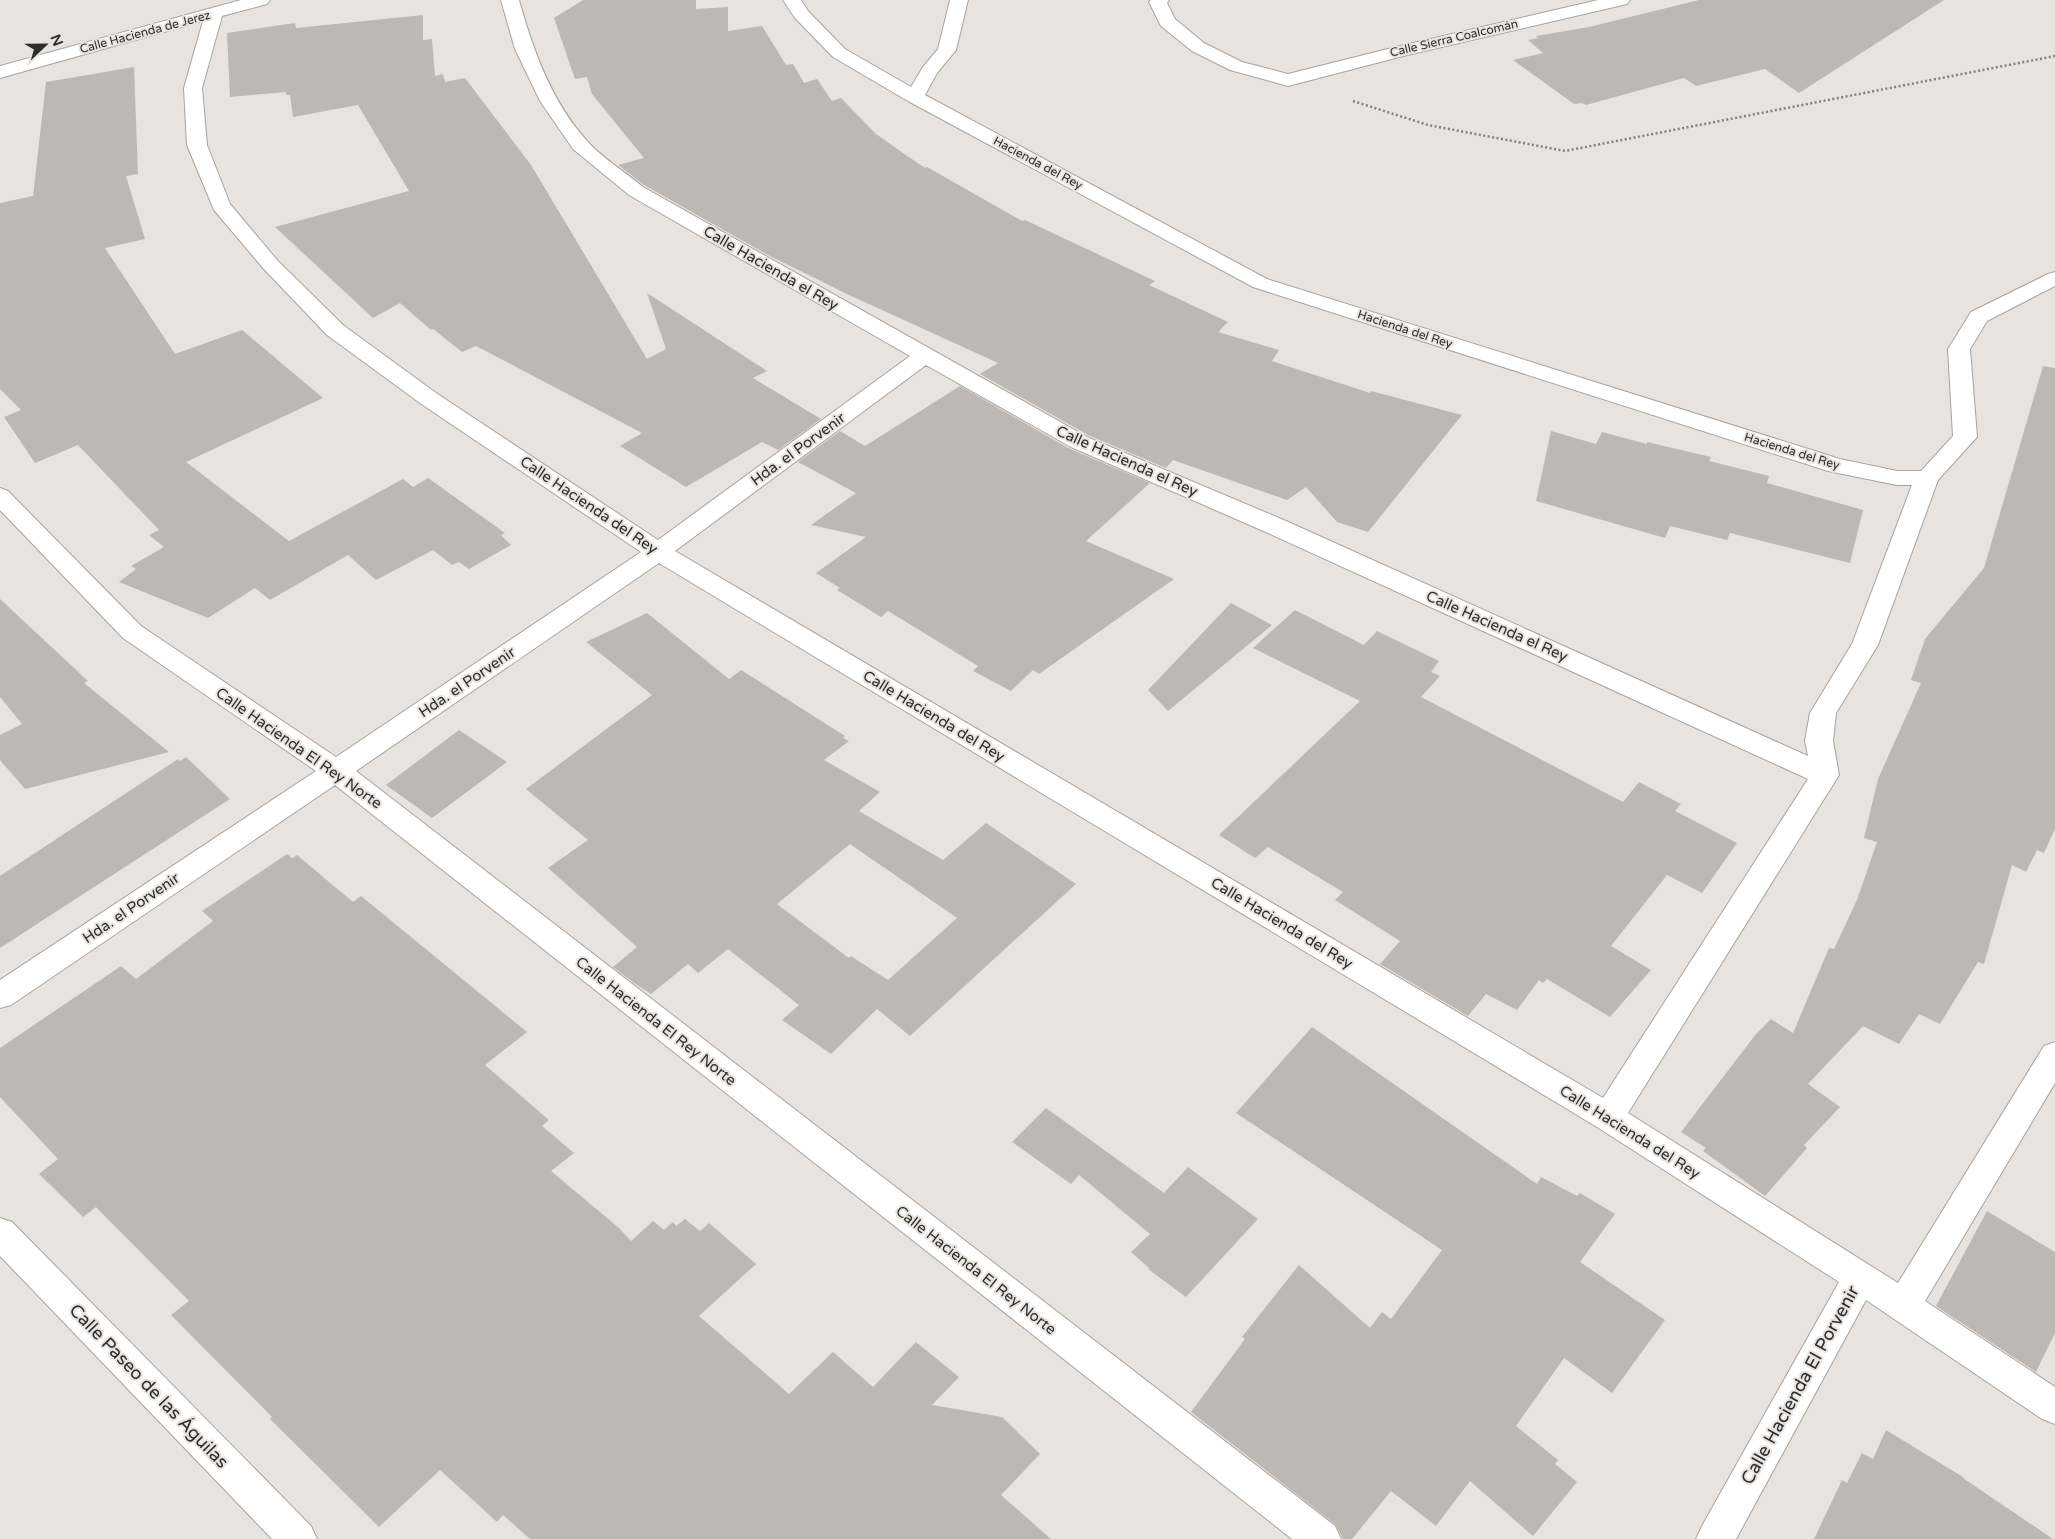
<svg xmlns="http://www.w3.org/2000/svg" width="2055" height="1539" font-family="'Varela Round',sans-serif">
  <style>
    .building { fill: #beb8b3; fill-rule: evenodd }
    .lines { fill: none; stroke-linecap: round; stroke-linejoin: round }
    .minor-casing { stroke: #a8a39e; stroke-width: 2 }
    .path { stroke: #827f7c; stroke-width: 2.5; stroke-dasharray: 2 2.5; stroke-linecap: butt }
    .minor { fill: #fff; fill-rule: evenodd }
    .labels { text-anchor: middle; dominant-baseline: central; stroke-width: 4; stroke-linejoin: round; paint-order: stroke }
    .far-street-label { font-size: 12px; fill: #2f2d2b; stroke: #e8e3de }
    .street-label { font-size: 15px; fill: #2f2d2b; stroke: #e8e3de }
    .near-street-label { font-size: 18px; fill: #2f2d2b; stroke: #e8e3de }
  </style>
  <rect width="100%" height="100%" fill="#e8e3de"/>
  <path class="building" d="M583,0H696V9L728,7V31L762,26L786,65L793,64L804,83L817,79L832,101L841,98L876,134L903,153L925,168L927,167L1022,221L1025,220L1155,281L1149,285L1228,322L1218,332L1279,350L1272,361L1370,393L1371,391L1462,415L1368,532L1337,522L1306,487L1287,500L1173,460L1166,468L1088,435L980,374L998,363L847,294L768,255L644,185L618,165L644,158L592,94L587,77L575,79L554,18Z
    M1699,0H1944L1799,93L1765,69L1696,86L1684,78L1586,105L1582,103L1574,104L1513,60L1543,53L1528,40L1538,38L1536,36L1589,27Z
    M423,15V40L432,39L435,76L443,74L445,82L465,78L531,165L647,359L666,349L647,293L767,371L753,378L821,419L778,450L762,442L686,487L620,446L642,433L476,346L462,352L433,329L431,330L400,303L373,318L275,227L409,191L358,105L293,117L290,95H286V92L230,97L227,33L295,23L296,28Z
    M134,67L138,174L126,176L145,239L105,248L175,354L242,330L323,398L186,462L289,541L403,479L413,487L428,478L505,533L501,535L511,545L469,569L459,562L452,565L433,550L376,580L348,555L270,600L255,588L208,618L119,582L136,569L131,566L164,547L149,535L159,530L78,445L35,463L4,417L21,410L0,389V203L33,196L46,82Z
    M2043,366L2055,368V829L2044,853L2037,850L2026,872L2012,865L1984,964L1978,962L1940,1024L1919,1014L1899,1044L1863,1026L1808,1084L1840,1107L1804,1145L1807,1148L1765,1196L1703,1151L1706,1148L1681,1132L1756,1034L1771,1019L1793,1033L1829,948L1834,949L1857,900L1877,842L1864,838L1878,779L1921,683L1911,680L1925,639L1984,568Z
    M960,386L1070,449L1150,483L1086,541L1174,579L1039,674L1033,670L1011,691L973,671L978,666L888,611L881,617L837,590L840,588L816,573L866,537L811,525L856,493L798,462L840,431L865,446Z
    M1551,431L1596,444L1602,432L1647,444V442L1711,457L1709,461L1769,476L1767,483L1863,510L1850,563L1730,533L1727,540L1670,526L1665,538L1536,501Z
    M0,599L88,681L84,683L169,752L25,789L0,760V735L22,724L0,697Z
    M1231,603L1272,625L1168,711L1148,690Z
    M1295,610L1364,645L1377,631L1439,661L1431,672L1440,676L1421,697L1623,802L1639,782L1681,804L1675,811L1737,843L1702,893L1667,875L1611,946L1651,970L1610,1017L1547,979L1543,983L1539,980L1517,1010L1486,994L1468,1016L1380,964L1400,941L1335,900L1343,892L1268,847L1255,858L1219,835L1360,701L1253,648Z
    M647,613L729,679L741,670L845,736L843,738L849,741L824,760L880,792L859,811L943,860L986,823L1076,884L910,1036L877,1009L831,1054L782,1020L799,1005L728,949L698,973L688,964L651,994L637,985L613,967L637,947L548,868L588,840L526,789L652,695L586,642ZM850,844L957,918L888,980L851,956L849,958L777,904Z
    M459,730L507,762L432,818L386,785Z
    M186,757L230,799L0,948V876L178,759L180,761Z
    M287,854L292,858L297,855L353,902L361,896L527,1032L485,1065L549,1120L542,1126L574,1153L551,1171L619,1228L631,1241L653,1221L664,1230L673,1222L676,1226L685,1219L700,1231L709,1223L756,1264L699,1316L789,1394L833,1352L873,1387L916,1342L959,1377L932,1405L1002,1417L1040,1454L1001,1495L1051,1539H530L503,1515L497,1522L440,1470L379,1527L270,1419L272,1417L171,1315L189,1301L96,1207L83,1217L39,1174L58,1159L0,1097V1048L121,966L136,979L213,921L202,911Z
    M1312,1027L1537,1184L1541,1177L1577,1196L1580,1193L1615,1214L1580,1262L1665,1320L1612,1393L1564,1358L1516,1426L1558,1460L1555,1464L1577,1482L1533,1536L1470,1481L1436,1526L1391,1491L1352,1539H1343L1336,1525L1191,1412L1245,1339L1242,1337L1299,1265L1370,1328L1382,1312L1391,1319L1442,1250L1236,1113Z
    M1046,1108L1164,1193L1188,1167L1258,1219L1186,1297L1148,1269L1149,1268L1131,1252L1150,1234L1079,1175L1071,1184L1012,1142Z
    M1987,1211L2055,1252V1333L2036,1372L1936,1306Z
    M1886,1430L1963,1477V1478L2053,1539H1814L1842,1480L1847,1483L1862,1453L1873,1459Z"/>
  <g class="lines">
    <g class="minor-casing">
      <path id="minor" d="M241,0H270L267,4L222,16L202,88L207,145L230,204L277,260L343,325L436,393L658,540L910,356L629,195L573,149L540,101L515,49L501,0H519C533,50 551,101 587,141C602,158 625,172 643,187L1087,437L1286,521L1808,756L1805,741L1810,713L1852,644L1912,485H1897L1828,471L1253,287L908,101L833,57L795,18L783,0H801L808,11L845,49L911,87L923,67L938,49L950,0H968L956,50L937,73L925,95L1267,279L1840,459L1897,471H1921L1953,436L1948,349L1968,317L1971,312L2048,274L2055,272V286L1987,321L1970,349L1977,437L1938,480L1878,645L1836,713L1833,741L1839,775L1628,1113L1898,1283L2044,1046L2055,1042V1083L1925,1301L2055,1387V1424L2042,1419L1866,1300L1736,1539H1696L1702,1526L1839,1282L1597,1127L659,563L356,771L1335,1526L1341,1539H1292L335,785L11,1005L0,1008V980L316,771L123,638L0,510V488L8,491L141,626L336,757L641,552L420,403L327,335L263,268L214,210L187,145L184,88L203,21L0,78V66ZM926,365L1071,447L1268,533L1808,779L1603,1098L675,551Z
        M1151,0H1169L1167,3L1175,19L1204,43L1242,62L1288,74L1400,46L1598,0H1630L1627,4L1403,56L1288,86L1230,70L1192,51L1161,26L1149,2Z
        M0,1218L12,1222L311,1526L317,1539H272L0,1256Z"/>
    </g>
    <path class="path" d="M1353,101L1428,125L1565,151L2055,56"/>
    <use href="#minor" class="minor"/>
  </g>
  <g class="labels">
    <g class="far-street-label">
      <text transform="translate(145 32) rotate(-15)">Calle Hacienda de Jerez</text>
      <text transform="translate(1454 38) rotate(-13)">Calle Sierra Coalcomán</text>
      <text transform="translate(1038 163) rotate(28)">Hacienda del Rey</text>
      <text transform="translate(1405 329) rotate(18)">Hacienda del Rey</text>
      <text transform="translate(1792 451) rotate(17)">Hacienda del Rey</text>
    </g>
    <g class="street-label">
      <text transform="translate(771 268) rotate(30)">Calle Hacienda el Rey</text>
      <text transform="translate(798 449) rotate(-36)">Hda. el Porvenir</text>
      <text transform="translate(1127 461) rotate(24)">Calle Hacienda el Rey</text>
      <text transform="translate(589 505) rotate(34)">Calle Hacienda del Rey</text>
      <text transform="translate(1497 626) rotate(24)">Calle Hacienda el Rey</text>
      <text transform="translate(467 682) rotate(-34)">Hda. el Porvenir</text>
      <text transform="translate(934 716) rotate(31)">Calle Hacienda del Rey</text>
      <text transform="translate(299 748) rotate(35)">Calle Hacienda El Rey Norte</text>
      <text transform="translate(131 908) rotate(-34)">Hda. el Porvenir</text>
      <text transform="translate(1282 923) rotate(31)">Calle Hacienda del Rey</text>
      <text transform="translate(656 1021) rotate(38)">Calle Hacienda El Rey Norte</text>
      <text transform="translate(1630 1132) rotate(32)">Calle Hacienda del Rey</text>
      <text transform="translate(976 1270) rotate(38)">Calle Hacienda El Rey Norte</text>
    </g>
    <g class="near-street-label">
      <text transform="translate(1800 1385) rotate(-61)">Calle Hacienda El Porvenir</text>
      <text transform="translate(149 1386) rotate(46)">Calle Paseo de las Águilas</text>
    </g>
  </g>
  <g transform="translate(45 45) rotate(68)" stroke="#e8e3de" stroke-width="4" paint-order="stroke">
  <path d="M0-4L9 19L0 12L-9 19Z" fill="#2f2d2b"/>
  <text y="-8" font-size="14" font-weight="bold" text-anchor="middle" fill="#2f2d2b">N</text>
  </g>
</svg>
